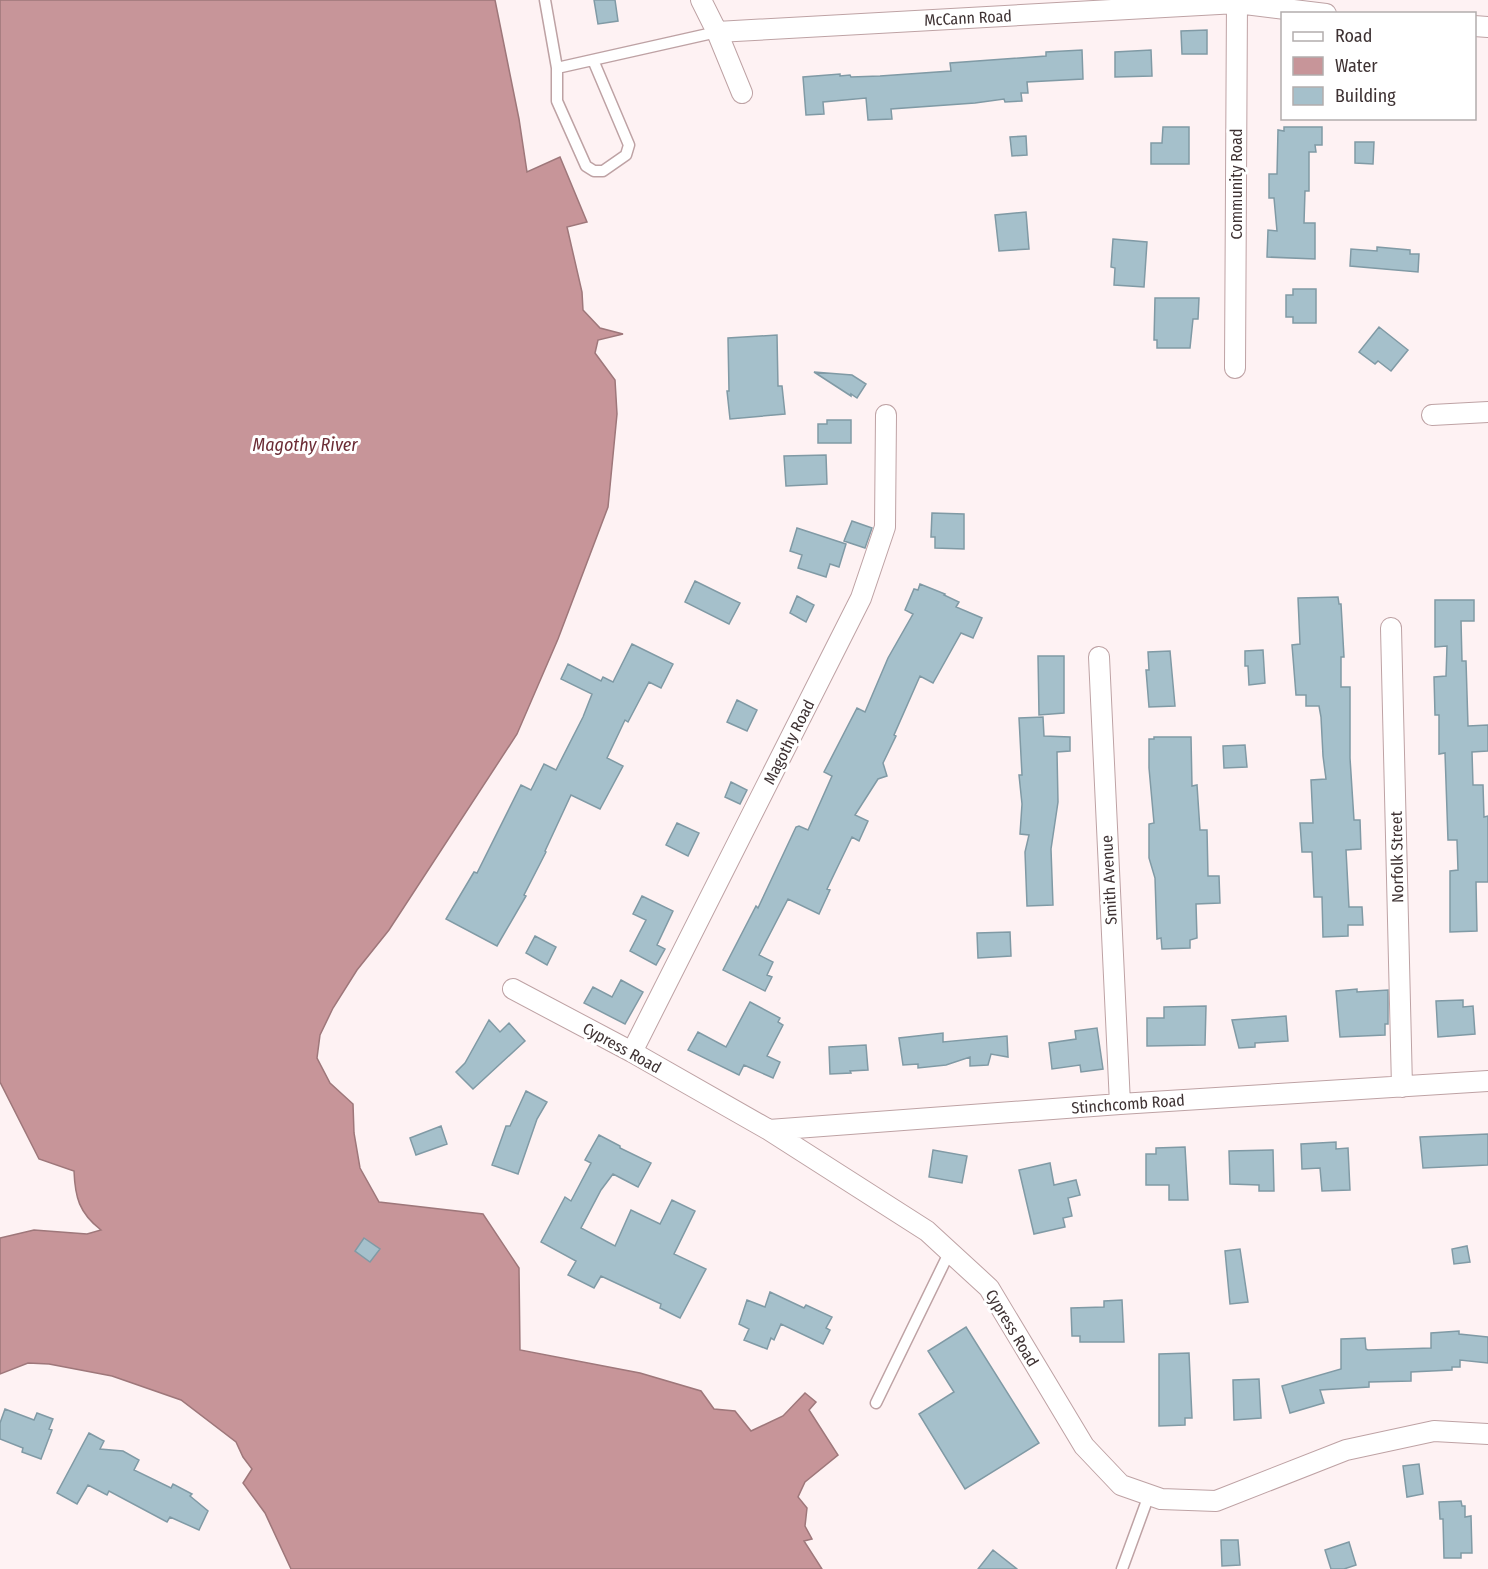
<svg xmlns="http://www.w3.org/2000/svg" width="1488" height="1569" font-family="'Fira Sans Condensed',sans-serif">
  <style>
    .water { fill: #c79599; stroke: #9e777a; stroke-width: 1.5 }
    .building { fill: #a5c0cb; stroke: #809aa5; stroke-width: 1.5 }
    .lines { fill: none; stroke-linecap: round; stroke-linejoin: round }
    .lane-casing { stroke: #bea2a4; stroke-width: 13 }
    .street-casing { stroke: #bea2a4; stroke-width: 22 }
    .lane { stroke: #fff; stroke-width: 10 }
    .street { stroke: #fff; stroke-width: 20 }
    .labels { text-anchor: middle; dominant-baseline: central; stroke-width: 6; stroke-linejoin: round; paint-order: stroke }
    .street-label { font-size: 16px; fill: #3e3233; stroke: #fff }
    .water-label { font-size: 18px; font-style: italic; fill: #6c2d36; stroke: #fff }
  </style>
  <rect width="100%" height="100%" fill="#fef2f3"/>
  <path class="water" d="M0,0H495L519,119L527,172L560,157L587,222L567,227L582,292L583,310L600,328L623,334L598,340L595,353L615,380L617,414L608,507L558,639L517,734L389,930L357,970L333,1008L320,1035L317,1058L330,1083L353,1104L354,1133L360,1168L379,1202L483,1214L519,1268L520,1350L640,1373L701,1391L714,1409L735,1411L751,1431L783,1416L805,1393L816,1402L809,1410L838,1455L805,1482L798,1497L807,1508L805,1526L812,1539L804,1541L822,1569H291L265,1513L243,1483L252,1469L243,1457L236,1442L181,1400L112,1376L49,1364L28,1363L0,1374V1238L34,1230L87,1234L101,1230C79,1213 75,1197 74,1171L39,1159L0,1082Z"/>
  <path class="building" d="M594,0H615L618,21L598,24Z
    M1207,30V54H1182L1181,31Z
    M1082,50L1083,79L1027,82L1028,93H1021L1022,101L1005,102L1004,99L975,103L891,109L892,119L868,120L866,98L823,102L824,114L806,115L803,77L840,74V76L850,75L851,77L880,76L951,71L950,63L1046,56V52Z
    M1151,50L1152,76L1115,77V52Z
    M1163,127H1189V164H1151V143H1162Z
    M1284,127H1322V145H1315L1316,152H1309V191H1305L1304,223H1315V259L1267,257L1268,230L1277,231L1274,198H1269V174H1277L1278,130L1284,131Z
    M1026,136L1027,155L1012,156L1010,137Z
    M1355,142H1374L1373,164L1355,163Z
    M1026,212L1029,249L999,251L995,215Z
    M1113,239L1147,242L1144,287L1114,285L1115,268L1111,267Z
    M1377,247L1410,250V254H1419L1418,272L1350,266L1351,249L1377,251Z
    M1293,289H1316V323H1293V317H1286V295H1293Z
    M1155,298H1199L1198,319H1193L1190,348H1157V340H1154Z
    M1379,327L1408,350L1391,371L1378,361L1375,364L1359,352Z
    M777,335L778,386H782L785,414L730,419L727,391H729L728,338Z
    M814,372L852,375L866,384L857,398L851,394V396Z
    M827,420H851V443H818V424H827Z
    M826,455L827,484L786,486L784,456Z
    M932,513L964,514V549L935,548V537H931Z
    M852,521L872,528L865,548L844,541Z
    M797,528L846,544L839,567L830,564L826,577L798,568L802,555L790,551Z
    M695,581L740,603L729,624L685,602Z
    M920,584L945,594L944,595L959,602L956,607L982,618L973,638L961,633L933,683L920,676L894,735L896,736L883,763L887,776L878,779L855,815L868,821L859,841L852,837L827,889L830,890L819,914L788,899L759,955L773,962L767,975L772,977L765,991L723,970L756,906L758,908L796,827L799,826L808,830L832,776L824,772L857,708L865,712L888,658L913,614L905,610L914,589L918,590Z
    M797,596L814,605L806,622L790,613Z
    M1338,597L1339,604H1341L1344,657H1341V687H1350V758L1354,820H1360L1361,849L1346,850L1349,907H1362L1363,925H1348V936L1323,937L1322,897H1314L1312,852H1302L1300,823H1313L1311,780L1326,779L1323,756L1321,717L1319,706H1306V695H1296L1292,645L1300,644L1298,598Z
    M1435,600H1474V621H1461L1462,661H1466L1468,726L1488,725V751L1472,752L1473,785H1483L1484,817L1488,816V882H1476L1477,931L1450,932V871L1458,870L1457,840H1448L1445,753L1439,754V715H1435L1434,677L1446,676L1447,646L1435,647Z
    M632,644L673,664L661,688L649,682L628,722L625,720L607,758L623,766L600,809L571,795L545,851L546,852L524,895L526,896L497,946L446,919L474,872L477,873L521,785L531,790L544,764L556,770L583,717L592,694L561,679L568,664L601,681L603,677L613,682Z
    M1263,650L1265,683L1249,685L1248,666H1245V651Z
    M1170,651L1175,706L1149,707L1146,670H1149L1148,652Z
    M1038,656H1064V713L1039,715Z
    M737,700L757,710L747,731L727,722Z
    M1043,717L1044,736L1070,737V751L1057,752L1058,802L1051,849L1053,905L1027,906L1025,852L1029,835L1020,834L1022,804L1019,775H1022L1019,718Z
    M1154,737H1191L1192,786L1197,785L1200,830H1207L1208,876H1219L1220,903L1196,904L1197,938L1190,940V948L1162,949L1161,938L1157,939L1155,878L1149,858V824L1154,823L1149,768V739H1154Z
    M1245,745L1247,767L1224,768L1223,746Z
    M731,782L747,790L740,804L725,797Z
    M677,823L699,833L688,856L666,845Z
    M642,896L673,911L657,945L665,949L656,965L630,951L646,920L633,914Z
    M1010,932L1011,956L978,958L977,933Z
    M535,936L556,947L547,965L526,953Z
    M621,980L643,992L625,1024L584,1003L593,987L612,997Z
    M1357,989V992L1388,990V1024H1385V1035L1340,1037L1336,991Z
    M1463,1000V1007L1473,1006L1475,1034L1438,1037L1436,1001Z
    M750,1002L780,1018L778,1022L783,1025L767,1056L780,1062L773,1078L744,1065L739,1075L688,1050L698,1032L726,1047Z
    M1206,1006L1205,1045L1147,1046V1018H1164V1007Z
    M1286,1016L1288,1041L1255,1043V1047L1239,1048L1232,1020Z
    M489,1020L500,1032L509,1023L525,1041L473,1089L456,1072L465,1063Z
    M1097,1028L1103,1069L1081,1072L1080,1065L1052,1069L1049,1043L1076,1039L1075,1031Z
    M943,1033V1042L1007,1036L1008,1057L991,1054L988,1065L970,1066V1057L946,1065L918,1068V1064L903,1065L899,1038Z
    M866,1045L868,1070L850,1071L851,1073L830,1074L829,1047Z
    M526,1091L547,1102L537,1119L518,1174L492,1165L506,1126H510Z
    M441,1126L447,1144L416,1155L410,1138Z
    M1488,1134V1165L1423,1168L1420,1137Z
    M599,1135L620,1146V1148L651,1163L638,1187L613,1174L601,1190L581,1228L615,1246L631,1210L660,1224L672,1200L695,1211L674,1254L706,1269L680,1318L660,1308L661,1304L601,1276L594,1288L568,1275L576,1261L541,1242L565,1197L571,1201L591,1163L585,1160Z
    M1336,1142V1149L1348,1148L1350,1190L1322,1191L1320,1168L1302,1169L1301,1144Z
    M1185,1147L1188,1200H1169V1185H1146V1154H1156V1148Z
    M933,1150L967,1156L962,1183L929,1177Z
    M1273,1150L1274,1191H1259V1185L1230,1184L1229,1151Z
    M1050,1163L1054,1185L1076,1180L1080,1195L1068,1198L1072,1216L1063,1218L1065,1227L1034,1234L1019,1170Z
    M364,1238L380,1249L370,1262L355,1251Z
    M1467,1246L1470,1262L1454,1264L1452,1249Z
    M1240,1249L1248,1302L1230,1304L1225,1251Z
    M770,1292L804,1308L806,1305L832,1317L826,1328L830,1330L823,1344L781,1324L774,1340L771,1338L767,1349L744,1340L749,1329L739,1324L747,1300L765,1307Z
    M1122,1300L1124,1342H1080V1336H1072L1071,1308L1104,1307V1301Z
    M966,1327L1039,1443L965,1489L919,1414L954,1392L928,1351Z
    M1459,1331V1334L1488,1337V1363L1460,1360V1367H1452V1370L1411,1372V1381L1369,1382V1387L1320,1390L1324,1403L1290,1413L1282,1386L1341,1369V1339L1365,1338L1366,1349L1368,1350L1431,1348V1333Z
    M1189,1353L1192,1418H1185V1425L1159,1426V1354Z
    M1259,1379L1261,1418L1234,1420L1233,1380Z
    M5,1409L34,1420L37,1413L53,1419L49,1429L52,1430L41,1459L22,1452L23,1448L0,1439V1423Z
    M89,1433L104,1441L100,1449L123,1451L139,1460L134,1470L171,1488L173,1484L192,1494L190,1496L208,1511L199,1530L170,1517L167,1522L109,1491L107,1495L88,1485L77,1504L57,1493Z
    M1419,1464L1423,1494L1407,1497L1403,1466Z
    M1461,1501L1462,1506H1465V1517L1471,1516L1472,1553H1461V1558H1444L1443,1519H1440L1439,1502Z
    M1221,1540H1238L1240,1565L1222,1566Z
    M1349,1542L1356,1565L1344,1569H1331L1325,1550Z
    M993,1550L1017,1569H978Z"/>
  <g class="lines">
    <g class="lane-casing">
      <path id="lane" d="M545,0L557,68L717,32
        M557,68V101L586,166L594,171H603L626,155L629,145L593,60
        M876,1403L950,1251
        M1122,1569L1149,1495"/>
    </g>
    <g class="street-casing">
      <path id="street" d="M701,0L717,32L742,93
        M1474,26L1488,27
        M717,32L1237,3L1326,14
        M1235,368L1237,0
        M1432,415L1488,412
        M1391,628L1402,1087
        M1099,657L1120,1104
        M513,989L632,1052L769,1130L927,1231L989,1288L1084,1446L1121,1485L1161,1499L1216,1501L1346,1450L1434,1431L1488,1434
        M632,1052L861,598L885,527L886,415
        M769,1130L1120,1104L1488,1081"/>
    </g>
    <use href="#lane" class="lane"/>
    <use href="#street" class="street"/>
  </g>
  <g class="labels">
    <g class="street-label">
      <text transform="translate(968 18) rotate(-3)">McCann Road</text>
      <text transform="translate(1236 184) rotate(-90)">Community Road</text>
      <text transform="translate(789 742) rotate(-63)">Magothy Road</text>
      <text transform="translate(1397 857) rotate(-91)">Norfolk Street</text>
      <text transform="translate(1109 880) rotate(-93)">Smith Avenue</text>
      <text transform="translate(622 1048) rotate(29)">Cypress Road</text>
      <text transform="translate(1128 1104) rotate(-4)">Stinchcomb Road</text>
      <text transform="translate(1012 1328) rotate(59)">Cypress Road</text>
    </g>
    <g class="water-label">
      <text x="305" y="445">Magothy River</text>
    </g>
  </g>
  <rect x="1281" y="12" width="195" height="108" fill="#ffffff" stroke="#b2adad" stroke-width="1.5"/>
  <rect x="1293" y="32" width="30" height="9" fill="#ffffff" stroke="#b2adad" stroke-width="1.5"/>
  <text x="1335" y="42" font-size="18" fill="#3e3233">Road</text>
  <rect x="1293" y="57" width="30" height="18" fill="#c79599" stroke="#b2adad" stroke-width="1.5"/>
  <text x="1335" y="72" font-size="18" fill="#3e3233">Water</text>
  <rect x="1293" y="87" width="30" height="18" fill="#a5c0cb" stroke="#b2adad" stroke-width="1.5"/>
  <text x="1335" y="102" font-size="18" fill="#3e3233">Building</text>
</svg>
